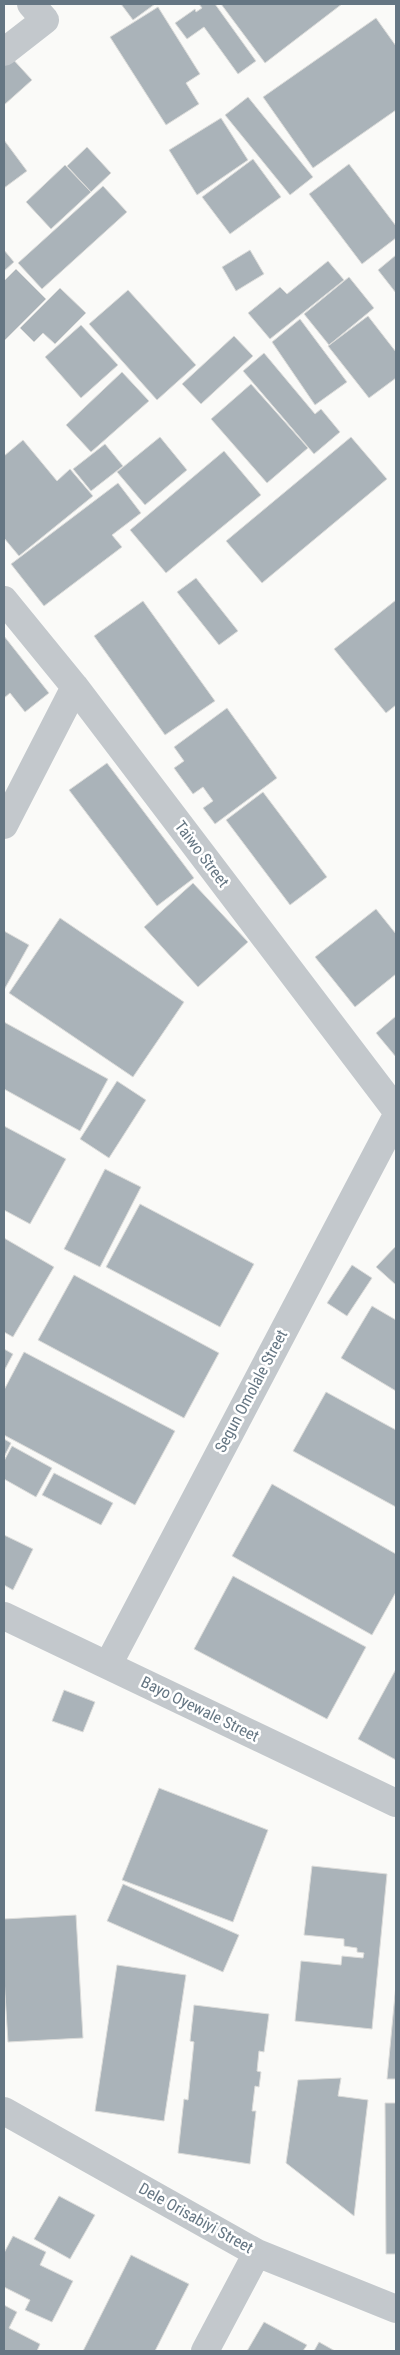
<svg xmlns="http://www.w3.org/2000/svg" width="400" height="2355" font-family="'Roboto Condensed',sans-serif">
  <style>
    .building { fill: #aab3b9; stroke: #dcdcda }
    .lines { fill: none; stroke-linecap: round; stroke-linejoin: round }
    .street { stroke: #c3c8cc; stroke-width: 28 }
    .labels { text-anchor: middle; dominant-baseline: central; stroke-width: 5; stroke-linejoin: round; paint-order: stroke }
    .street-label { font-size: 16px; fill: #657683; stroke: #fff }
  </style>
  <rect width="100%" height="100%" fill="#fafaf8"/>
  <path class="building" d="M121,4H155L133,20Z
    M199,4H215L256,61L238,74L204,27L187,39L175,23L195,9L196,12L202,8Z
    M221,4H342L265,63Z
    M158,7L200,74L186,83L199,104L166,125L110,37Z
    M376,18L396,46V110L313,168L263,97Z
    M10,56L32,80L4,105V61Z
    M248,97L313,177L290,195L225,115Z
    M221,118L248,160L197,195L169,150Z
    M4,140L27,171L4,188Z
    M87,147L111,173L91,192L67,166Z
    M253,159L281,197L230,234L202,197Z
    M349,164L396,226V238L362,264L309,194Z
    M65,165L91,192L51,229L26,202Z
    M103,186L127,212L42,289L18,263Z
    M4,250L14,262L4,271Z
    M250,250L264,274L236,291L222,267Z
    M396,255V293L378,270Z
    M328,261L344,280L270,339L248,313L280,287L287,294Z
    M16,269L46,299L4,341V281Z
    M349,277L374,308L329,345L304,314Z
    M60,288L86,313L55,344L43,333L34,342L20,328Z
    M128,290L196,365L157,400L89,324Z
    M368,316L396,352V378L369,398L328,346Z
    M300,319L347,382L315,405L272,342Z
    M81,325L118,365L81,398L45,357Z
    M234,336L253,356L201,404L182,384Z
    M264,353L315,414L321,409L340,432L314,454L243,371Z
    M122,372L149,401L91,452L66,425Z
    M251,384L308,448L267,483L211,419Z
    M160,437L187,470L145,505L117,472Z
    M351,437L387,479L262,583L226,541Z
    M23,440L57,481L70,469L93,496L19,556L4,538V456Z
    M105,444L123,466L91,491L73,469Z
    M224,451L261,495L166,573L130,530Z
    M118,483L141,513L112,535L122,547L44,606L11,564Z
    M196,578L238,631L219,645L177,592Z
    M396,600V705L386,713L334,649Z
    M143,601L215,701L165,735L94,636Z
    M4,636L49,693L25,712L10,693L4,698Z
    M227,708L277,778L215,824L203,808L213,801L203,787L193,794L174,768L184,761L174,747Z
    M107,763L194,878L157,906L69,790Z
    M263,792L327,877L290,905L226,820Z
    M193,883L248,942L198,987L144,927Z
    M376,909L396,934V974L355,1007L315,957Z
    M60,918L184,1002L133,1077L9,993Z
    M4,931L29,945L4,990Z
    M396,1016V1057L376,1033Z
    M4,1022L108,1079L80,1131L4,1089Z
    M117,1081L146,1100L109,1158L80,1139Z
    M4,1126L66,1159L30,1224L4,1210Z
    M105,1169L141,1187L100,1267L64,1249Z
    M140,1204L254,1264L220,1327L106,1267Z
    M4,1238L54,1267L13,1337L4,1332Z
    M396,1246V1285L376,1267Z
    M352,1265L372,1278L347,1316L327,1303Z
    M74,1275L219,1353L184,1418L38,1340Z
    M372,1306L396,1320V1391L341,1358Z
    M4,1349L13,1354L4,1371Z
    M24,1352L175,1431L135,1505L4,1435V1390Z
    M326,1392L396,1430V1507L293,1451Z
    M4,1439L11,1443L4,1457Z
    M12,1446L52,1468L36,1497L4,1479V1461Z
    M54,1473L113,1503L101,1525L42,1495Z
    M272,1484L396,1554V1592L372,1635L232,1556Z
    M4,1535L33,1549L13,1590L4,1585Z
    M233,1576L366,1647L327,1719L194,1649Z
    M396,1669V1760L358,1739Z
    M64,1690L95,1702L83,1732L52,1721Z
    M159,1788L268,1830L233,1922L122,1880Z
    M312,1866L387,1874L372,2029L295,2021L301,1961L341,1965L342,1956L363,1958L364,1953L357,1952V1948L344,1946V1939L304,1935Z
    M123,1884L239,1935L223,1972L107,1921Z
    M76,1915L83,2038L8,2042L4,1978V1919Z
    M117,1965L186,1975L164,2121L95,2111Z
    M396,1984V2079H387Z
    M194,2005L269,2014L264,2052L259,2051L257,2071L261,2072L259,2087L255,2086L252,2111H256L250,2164L178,2153L184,2099L188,2100L194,2042L190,2041Z
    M341,2078L338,2096L368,2100L354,2216L286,2163L298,2080Z
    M385,2103H396V2254H386Z
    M59,2196L95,2215L70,2259L34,2239Z
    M13,2236L46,2252L40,2265L73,2281L52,2322L25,2310L30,2300L4,2287V2253Z
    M131,2255L189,2284L155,2351H83Z
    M4,2305L17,2312L9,2328L40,2344L37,2351H4Z
    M264,2322L307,2345L303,2351H247Z
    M319,2342L335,2351H314Z"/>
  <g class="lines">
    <path class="street" d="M4,52L45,20L31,4
      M4,600L75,687L396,1110
      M4,825L75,687
      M4,1616L396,1803
      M108,1665L396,1117
      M4,2111L257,2253L396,2309
      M205,2351L257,2253"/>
  </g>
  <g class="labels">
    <g class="street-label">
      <text transform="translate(202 854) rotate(53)">Taiwo Street</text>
      <text transform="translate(251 1391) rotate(-62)">Segun Omolale Street</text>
      <text transform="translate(200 1709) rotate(26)">Bayo Oyewale Street</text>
      <text transform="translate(196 2218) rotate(29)">Dele Orisabiyi Street</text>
    </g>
  </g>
  <rect width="400" height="2355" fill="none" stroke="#657683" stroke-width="10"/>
</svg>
